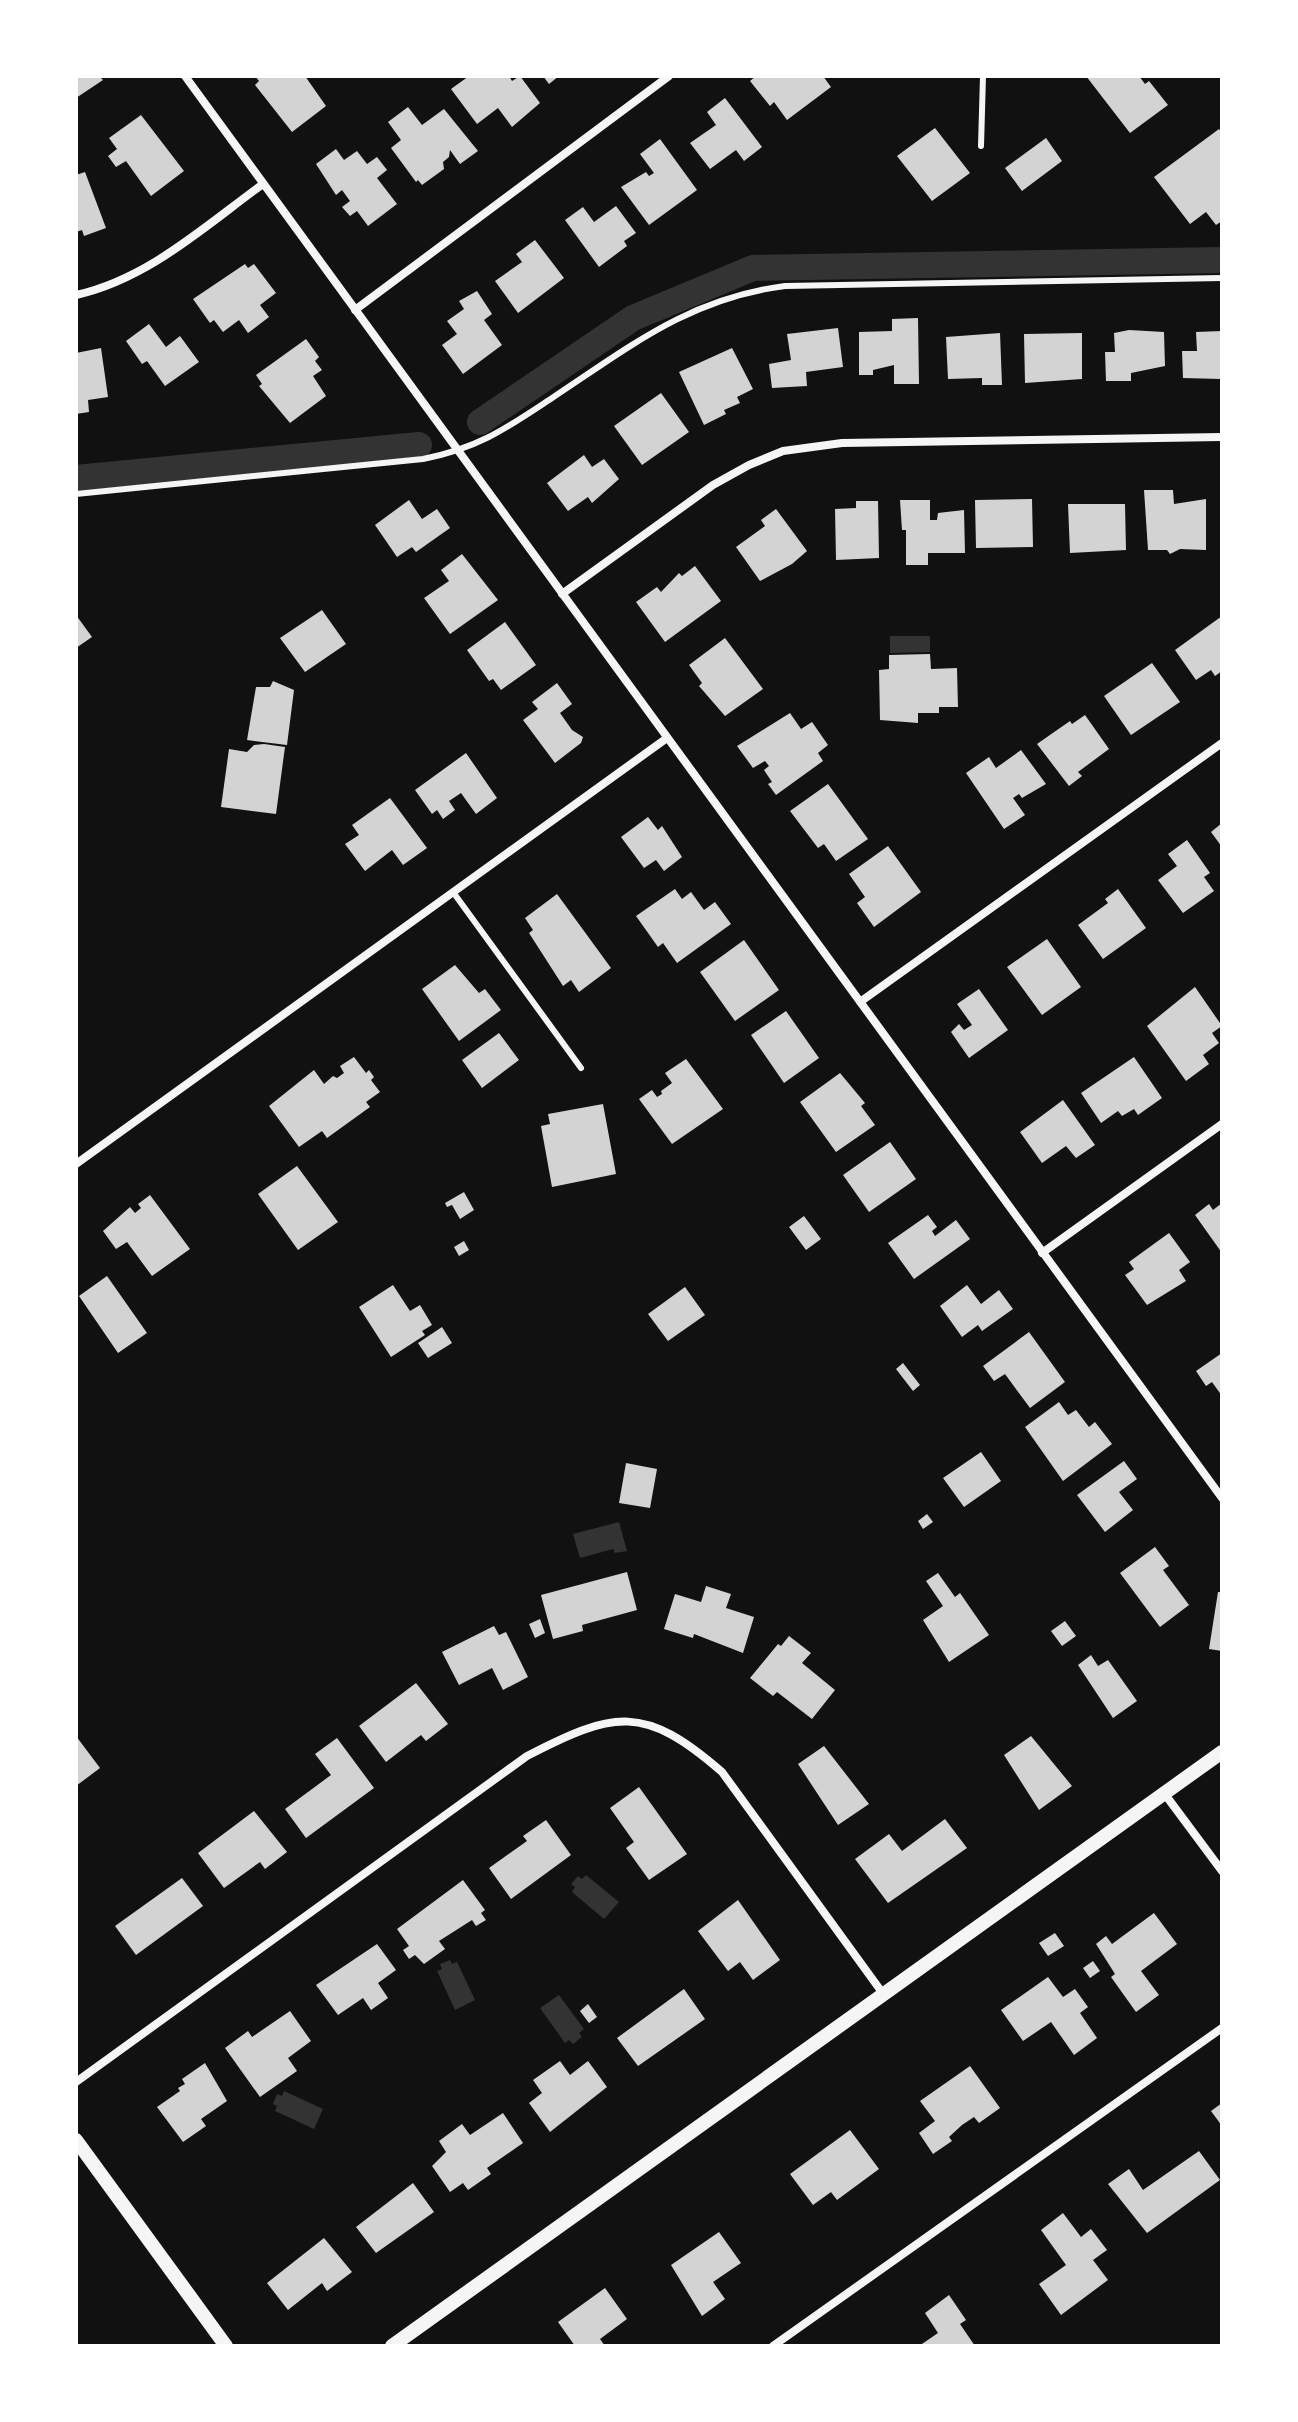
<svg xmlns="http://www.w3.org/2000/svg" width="1298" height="2422" font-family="Georgia,serif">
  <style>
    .water { fill: #333 }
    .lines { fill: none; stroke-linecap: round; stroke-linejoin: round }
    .canal { stroke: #333; stroke-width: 26 }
    .building { fill: #d3d3d3 }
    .service { stroke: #f5f5f5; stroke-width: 6 }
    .minor { stroke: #f5f5f5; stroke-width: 8 }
    .tertiary { stroke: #f5f5f5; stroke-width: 14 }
  </style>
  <rect width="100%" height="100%" fill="#111"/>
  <path class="water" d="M890,636H930V652L890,653Z
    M619,1522L627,1551L615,1553L613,1549L580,1558L573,1534Z
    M586,1875L619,1902L604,1919L572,1892L575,1887L571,1884L578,1876L582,1879Z
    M450,1960L452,1964L457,1962L475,2000L455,2010L437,1971L442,1969L440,1964Z
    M559,1995L584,2029L579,2033L582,2037L573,2044L569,2040L565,2043L540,2008Z
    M284,2091L323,2109L314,2129L275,2111L277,2106L273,2104L277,2094L282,2096Z"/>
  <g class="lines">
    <path class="canal" d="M480,422L633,318L753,268L1222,260
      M76,478L419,445"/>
  </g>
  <path class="building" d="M76,76H99L103,80L76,98Z
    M255,76H305L326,106L292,132L255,85L259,81Z
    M469,76H509L512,81L520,76L540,103L512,127L498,108L477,124L451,89Z
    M543,76H559L549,84Z
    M756,76H823L831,87L787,120L774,102L770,106L750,81Z
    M1086,76H1139L1145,84L1149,81L1168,105L1130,133Z
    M725,98L762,147L744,161L736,150L710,169L690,143L716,125L707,112Z
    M408,107L422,125L444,109L478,151L460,164L450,150L449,157L443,162L444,169L422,185L418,180L416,182L391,148L401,140L388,122Z
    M141,115L184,171L151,196L126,161L116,167L108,156L117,149L109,138Z
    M935,128L970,173L932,201L897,156Z
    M1219,129L1222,133V221L1216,225L1206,212L1190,224L1154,177Z
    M1046,138L1062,161L1022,191L1005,168Z
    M660,139L697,190L649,225L621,187L646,172L649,176L654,173L640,154Z
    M336,149L344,160L357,151L367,164L377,157L387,170L377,178L397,204L368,226L357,211L350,216L342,207L350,201L342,190L336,195L316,164Z
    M85,172L106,228L84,236L82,230L76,232V175Z
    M616,206L636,233L624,241L627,246L599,267L565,220L583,207L594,222Z
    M535,240L564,278L518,313L495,281L522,262L516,254Z
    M245,264L248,268L254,264L276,293L260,305L269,317L248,333L239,320L223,332L214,320L210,323L193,299Z
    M477,291L492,314L484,320L502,345L463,374L442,345L457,334L447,321L464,309L459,301Z
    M918,318L919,384H894V365L873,370V375H859V332L892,331V319Z
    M149,324L166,347L180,336L199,362L165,386L147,361L142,364L126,341Z
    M838,328L843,367L806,372L807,386L772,388L769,364L791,360L787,334Z
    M1129,330L1164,332L1165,366L1131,373V381H1106L1105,352H1115L1114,333Z
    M1222,331L1221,379L1183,378L1182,351H1197L1196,332Z
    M1000,333L1002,385H982V378L948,379L946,337Z
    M1082,333V379L1025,383L1024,334Z
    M306,339L319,357L315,361L322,370L313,376L326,396L290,423L259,386L262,384L256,375Z
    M101,348L108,397L88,400L89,412L76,414V353Z
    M732,348L753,389L737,397L740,403L724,410L726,414L704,425L679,372Z
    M661,393L689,432L642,465L614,426Z
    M584,455L592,467L604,459L619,479L592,503L588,497L568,511L547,483Z
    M1144,490H1173L1174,504L1206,499V550L1180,549L1170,554L1167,550H1148Z
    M1032,499L1033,547L976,548L975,500Z
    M409,500L422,519L437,509L450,528L416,552L412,547L397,557L375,525Z
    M900,500H930V520H937L938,513L964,510L965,553H928V565H906V530H902Z
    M856,501H878L879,558L836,560L835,509L856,508Z
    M1068,504H1125L1126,550L1070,553Z
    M776,509L807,551L792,564L760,581L736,547L765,526L761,520Z
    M462,554L498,600L450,634L424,598L449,581L441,570Z
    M695,566L721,601L665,642L636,602L657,587L661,592L679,573L682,576Z
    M322,610L346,644L305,672L280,638Z
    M76,615L92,637L76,648Z
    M1222,616V671L1215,676L1211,670L1196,680L1175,650Z
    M505,622L536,665L501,690L493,679L489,681L467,650Z
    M725,638L763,689L725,716L699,686L702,683L689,665Z
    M930,654L931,669L957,668L958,707H939V713H918V723L880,720L879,670L889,669V655Z
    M1152,663L1180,702L1131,735L1104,696Z
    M273,681L294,690L287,745L247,740L256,687H270Z
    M557,683L572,704L560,713L572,730L583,737L581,743L555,763L523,720L538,709L532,702Z
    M790,713L801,729L812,722L828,745L818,753L823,761L776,795L768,784L772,782L764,770L769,766L765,761L753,768L737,746Z
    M1085,715L1109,749L1078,772L1082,776L1069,786L1037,744L1070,721L1072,724Z
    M264,744L285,747L276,814L221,807L229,749L247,752L254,745Z
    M1021,750L1046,784L1022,798L1019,794L1013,798L1025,815L1004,829L966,773L989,757L996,768Z
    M466,753L497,798L476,814L461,793L449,801L455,810L443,819L437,810L432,814L415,790Z
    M828,784L868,839L836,861L824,844L818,848L790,811Z
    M390,798L427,848L403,865L392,850L365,871L345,844L359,835L352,825Z
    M648,817L658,830L662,826L682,857L664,871L656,860L644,868L621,837Z
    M1222,823V847L1211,832Z
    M1187,840L1210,873L1204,877L1214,891L1183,913L1158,880L1177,866L1168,854Z
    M888,846L921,892L874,927L857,903L865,897L849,874Z
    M675,889L682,899L691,892L704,910L715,902L731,924L677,963L663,943L658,947L636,916Z
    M1118,889L1146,928L1103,959L1078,925L1108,903L1105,899Z
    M557,894L611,968L579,992L571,980L563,986L529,933L533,930L525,918Z
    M1047,939L1081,987L1042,1015L1007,967Z
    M744,940L779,990L735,1021L700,972Z
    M455,965L479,993L485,989L501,1010L459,1041L422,989Z
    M1195,987L1222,1026L1212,1033L1219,1043L1203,1055L1209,1064L1186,1081L1147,1026Z
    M979,989L1008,1030L969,1058L951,1032L959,1024L964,1030L972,1025L957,1004Z
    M786,1011L819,1058L784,1083L751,1035Z
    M499,1033L519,1060L482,1088L462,1060Z
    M354,1057L366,1073L369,1070L374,1077L371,1080L380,1092L366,1102L370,1107L327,1138L322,1131L299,1147L269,1106L314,1070L324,1084L333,1076L337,1078L344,1073L340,1066Z
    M1134,1057L1162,1098L1138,1115L1134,1109L1122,1116L1118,1111L1101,1123L1081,1093Z
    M686,1059L723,1109L672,1144L639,1099L652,1090L657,1097L662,1094L661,1091L672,1083L665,1073Z
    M840,1073L865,1103L861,1106L875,1125L836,1152L800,1102Z
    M1063,1100L1095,1145L1076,1158L1066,1146L1042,1163L1020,1132Z
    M603,1104L616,1174L552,1187L541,1126L550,1124L548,1114Z
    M890,1142L916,1179L869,1212L843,1175Z
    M297,1166L338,1222L298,1250L258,1194Z
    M464,1192L474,1210L460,1219L452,1205L447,1207L445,1203Z
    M150,1195L190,1249L152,1276L127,1242L116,1249L103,1231L130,1207L135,1213L141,1208L138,1204Z
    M1222,1203V1253L1195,1215L1209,1204L1213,1210Z
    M928,1215L937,1227L932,1231L935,1236L956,1220L970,1239L914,1279L888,1243Z
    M804,1216L821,1239L806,1250L789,1227Z
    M1169,1233L1190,1262L1179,1270L1186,1281L1147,1305L1125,1275L1134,1269L1129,1262Z
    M464,1241L469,1250L459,1256L454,1247Z
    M107,1276L147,1333L118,1353L79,1296Z
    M393,1285L410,1311L420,1305L432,1325L422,1331L425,1335L391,1357L359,1307Z
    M967,1285L981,1304L999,1290L1013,1309L982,1331L978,1325L962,1337L940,1306Z
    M685,1287L705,1315L668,1341L648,1314Z
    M442,1327L452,1343L428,1358L418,1343Z
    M1029,1332L1065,1382L1030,1408L1005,1374L994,1381L983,1366Z
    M1222,1353V1396L1212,1382L1206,1386L1196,1371Z
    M903,1363L920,1385L913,1391L896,1369Z
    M1059,1402L1068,1415L1076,1410L1089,1427L1095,1422L1112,1444L1063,1481L1025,1427Z
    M981,1452L1001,1481L964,1507L943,1478Z
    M1124,1461L1137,1479L1119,1492L1133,1510L1105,1532L1077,1495Z
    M626,1463L657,1469L650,1508L619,1503Z
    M927,1514L933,1522L923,1529L918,1521Z
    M1155,1547L1169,1566L1163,1570L1189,1605L1160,1627L1120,1573Z
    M627,1572L637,1610L582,1625L583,1631L553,1639L541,1595Z
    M938,1573L955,1597L960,1593L989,1635L949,1662L923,1620L943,1606L926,1581Z
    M706,1586L731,1594L726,1608L754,1617L743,1653L694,1634L693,1638L664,1629L675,1594L701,1602Z
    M1218,1592H1222V1651L1209,1649Z
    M540,1619L545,1633L535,1638L529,1624Z
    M1065,1621L1076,1636L1062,1646L1051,1631Z
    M494,1626L499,1635L506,1632L528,1677L503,1690L492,1668L459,1685L442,1652Z
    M789,1636L811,1653L802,1663L835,1690L812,1719L777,1692L773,1696L750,1678L778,1644L781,1646Z
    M1091,1655L1098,1666L1108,1660L1137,1701L1113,1718L1078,1665Z
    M416,1683L448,1724L426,1741L421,1735L386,1762L359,1726Z
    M76,1736L100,1768L76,1786Z
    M1031,1736L1072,1786L1039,1810L1004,1755Z
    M337,1738L374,1788L306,1838L285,1809L331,1775L315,1754Z
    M824,1746L869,1804L838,1825L798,1764Z
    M639,1787L687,1854L649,1880L626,1848L634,1842L610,1808Z
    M254,1811L287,1852L265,1869L260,1862L224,1888L198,1853Z
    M945,1819L967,1848L888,1903L855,1859L889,1834L902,1851Z
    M546,1820L571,1855L511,1899L489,1868L527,1841L523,1836Z
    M182,1878L203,1906L136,1955L115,1926Z
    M463,1880L485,1910L481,1913L486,1920L476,1926L472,1920L439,1941L445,1949L424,1964L415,1955L409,1959L403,1950L409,1946L397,1929Z
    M738,1900L780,1960L753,1980L740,1962L728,1971L698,1931Z
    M1154,1913L1177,1944L1141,1971L1159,1995L1136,2012L1111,1977L1115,1974L1096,1944L1106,1936L1112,1944Z
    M1055,1933L1064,1946L1048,1956L1039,1943Z
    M377,1944L396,1970L378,1983L388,1998L371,2010L363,1998L338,2015L316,1985Z
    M1093,1961L1100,1971L1090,1978L1083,1968Z
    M1048,1977L1063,1997L1075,1989L1088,2007L1080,2013L1097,2038L1074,2055L1051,2022L1023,2041L1001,2010Z
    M684,1989L705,2019L638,2066L617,2038Z
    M588,2004L597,2017L589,2023L580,2011Z
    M290,2011L311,2041L288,2058L297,2071L260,2097L225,2048L248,2031L252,2037Z
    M560,2061L570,2075L588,2061L607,2087L550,2132L529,2103L542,2093L533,2080Z
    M205,2063L227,2101L201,2119L206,2126L183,2142L157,2107L180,2091L178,2088L185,2084L182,2079Z
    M970,2066L1000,2108L979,2123L974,2117L962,2125L949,2137L952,2141L933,2154L919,2133L935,2121L920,2101Z
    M1222,2103V2126L1211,2111Z
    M503,2113L523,2143L487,2168L491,2174L468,2190L463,2183L450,2192L432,2166L446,2152L439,2141L462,2124L470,2135Z
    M850,2130L879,2169L837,2200L831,2192L813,2205L790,2174Z
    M1199,2151L1220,2180L1147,2233L1108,2184L1129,2169L1143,2190Z
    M413,2183L434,2212L376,2253L356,2227Z
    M1063,2213L1081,2237L1091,2229L1107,2250L1093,2260L1108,2280L1061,2315L1039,2284L1066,2265L1041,2230Z
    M719,2232L741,2263L713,2282L725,2299L702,2316L671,2265Z
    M324,2238L352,2272L327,2291L322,2283L288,2310L267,2283Z
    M605,2288L627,2319L600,2339L605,2346H575L558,2322Z
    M949,2295L966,2320L960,2324L975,2346H919L938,2333L925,2313Z"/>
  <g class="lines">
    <path class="service" d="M981,146L983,76
      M76,494L423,459C480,448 508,427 555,396C632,345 691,298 785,286L1222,278
      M453,892L581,1068"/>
    <path class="minor" d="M185,76L1222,1498
      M76,295C148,279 205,226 263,184
      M355,310L669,76
      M562,594L713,485L749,465L783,451L842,443L1222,437
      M860,1002L1222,743
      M76,1164L667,738
      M1042,1253L1222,1124
      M1164,1793L1222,1871
      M76,2082L527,1756C614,1711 644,1704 722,1772L884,1995
      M773,2346L1222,2028"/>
    <path class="tertiary" d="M76,2140L226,2346
      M392,2346L1222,1752"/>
  </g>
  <rect width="1298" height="2422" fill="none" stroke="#ffffff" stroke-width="156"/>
</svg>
